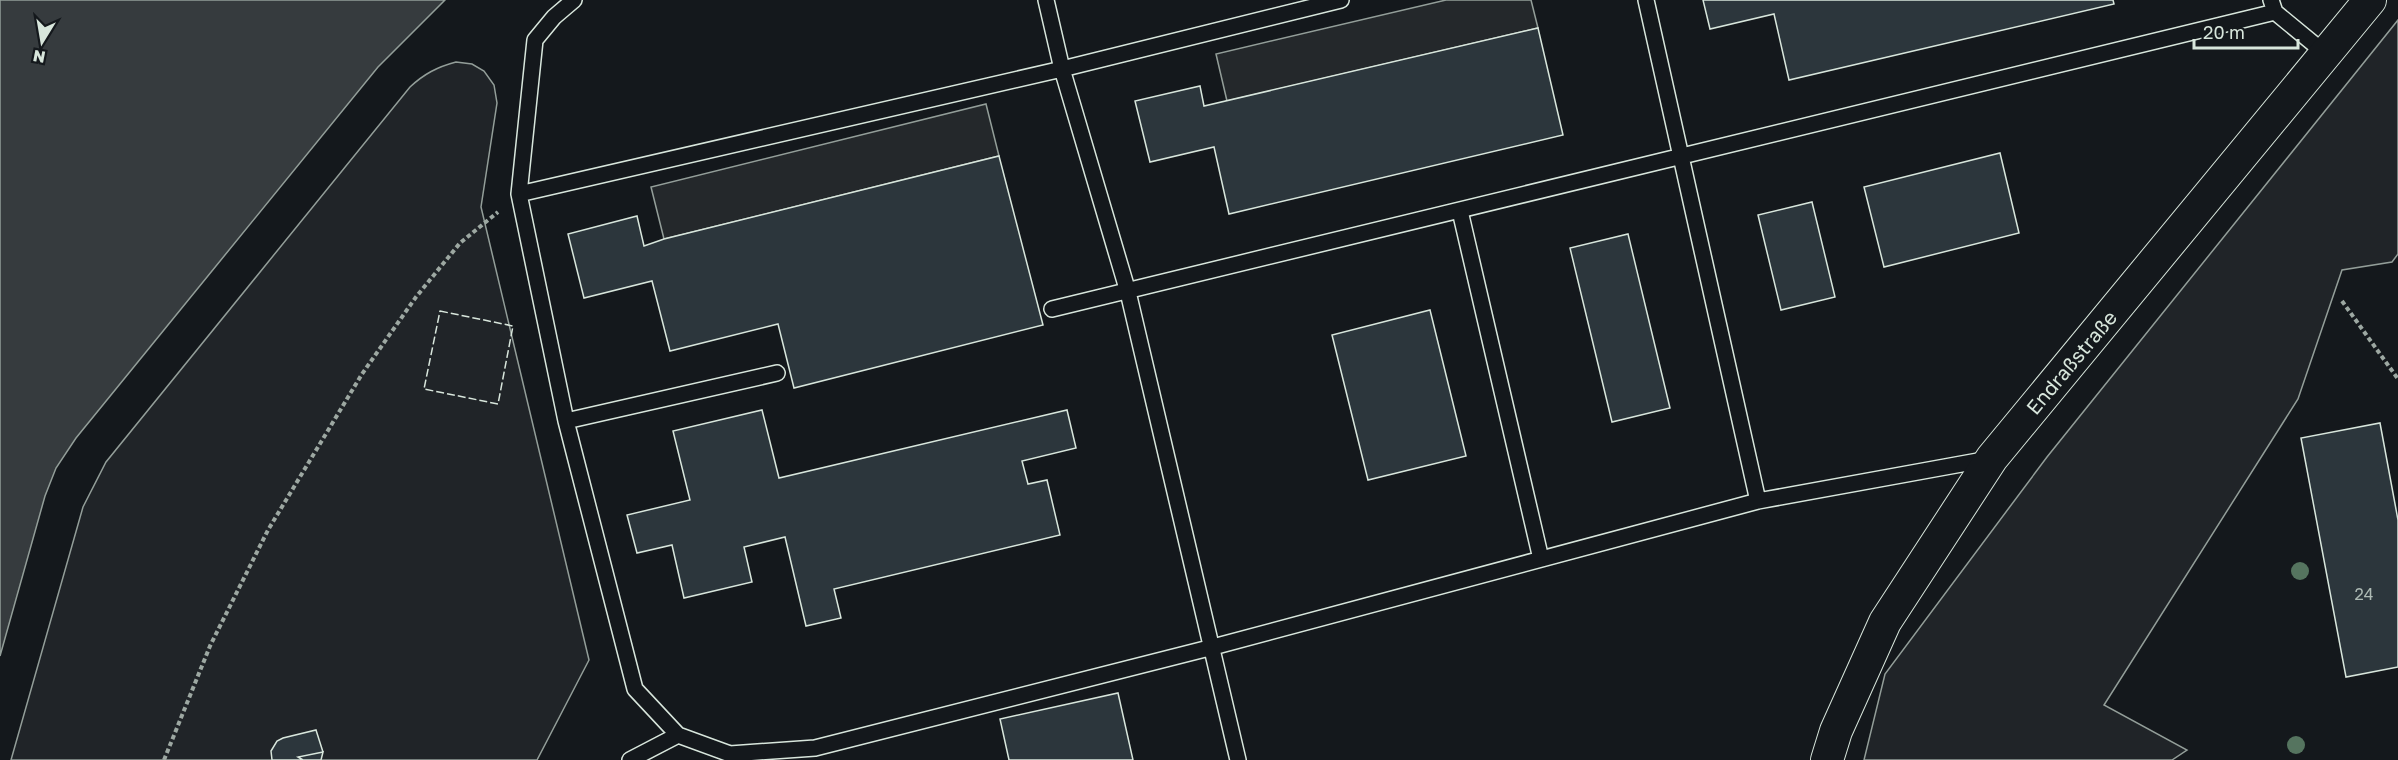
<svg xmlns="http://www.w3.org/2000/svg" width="2398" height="760" font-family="'Golos Text',sans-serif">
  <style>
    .green { fill: #202428; stroke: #939e99; stroke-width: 1.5 }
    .parking { fill: #24282b; stroke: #939e99; stroke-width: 1.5 }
    .water { fill: #363b3e; stroke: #939e99; stroke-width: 1.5 }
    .building { fill: #2c363c; stroke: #d8e6dc; stroke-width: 1.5 }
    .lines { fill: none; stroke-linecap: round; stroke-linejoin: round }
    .lane-casing { stroke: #d8e6dc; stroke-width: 18 }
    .street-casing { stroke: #d8e6dc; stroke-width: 34 }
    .path { stroke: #9da8a2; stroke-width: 4; stroke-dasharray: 4.5 3; stroke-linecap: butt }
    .lane { stroke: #14181c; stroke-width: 15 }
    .street { stroke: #14181c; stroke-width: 32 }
    .fence { stroke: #d8e6dc; stroke-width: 1.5; stroke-dasharray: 8 3; stroke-linecap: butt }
    .tree { fill: #55745f }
    .labels { text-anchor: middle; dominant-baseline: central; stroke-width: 4.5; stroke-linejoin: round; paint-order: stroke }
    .number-label { font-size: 16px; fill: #adbab4 }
    .street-label { font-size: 20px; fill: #d8e6dc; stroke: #14181c }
  </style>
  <rect width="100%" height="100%" fill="#14181c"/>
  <path class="green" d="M2398,20V254L2392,262L2342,270L2298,399L2104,705L2187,750L2172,760H1864L1885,674L2047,457Z
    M456,62L472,64L484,71L494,85L497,103L481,207L589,660L537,760H11L83,507L106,462L410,87C424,74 437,67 456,62Z"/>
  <path class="parking" d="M1446,0H1531L1538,28L1227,101L1216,54Z
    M986,104L999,156L664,239L651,187Z"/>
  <path class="water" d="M0,0H445L378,67L76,438L56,468L45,496L0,656Z"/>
  <path class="building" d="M1703,0H2113L2114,4L1789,80L1774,14L1710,29Z
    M1538,28L1563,135L1229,214L1214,147L1150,162L1135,101L1200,86L1204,106Z
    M2000,153L2019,233L1884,267L1864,187Z
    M999,156L1043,325L794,388L778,324L670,351L652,281L584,298L568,234L637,216L644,246L664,239Z
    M1812,202L1835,297L1781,310L1758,215Z
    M1628,234L1670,408L1612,422L1570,248Z
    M1430,310L1466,456L1368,480L1332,335Z
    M762,410L779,478L1067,410L1076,448L1022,461L1028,484L1047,480L1060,535L834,589L841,618L806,626L785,537L744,547L752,582L684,598L672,545L637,553L627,515L690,500L673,431Z
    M2380,423L2398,520V667L2346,677L2301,438Z
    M1118,693L1133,760H1009L1000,719Z
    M316,730L323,752L321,760H272L271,751L277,741L283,738Z
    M323,752L321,760H303L298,757Z"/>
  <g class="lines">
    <g class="lane-casing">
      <path id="lane" d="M574,0L554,17L535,40L519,194L566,421L635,689L678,735L730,754L815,748L1213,647L1758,501L1989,459
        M1046,0L1062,69L1128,292L1238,760
        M1646,0L1758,501
        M2271,0L2275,12L2326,54
        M519,194L1062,69L1341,0
        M1460,211L1541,559
        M1052,309L2275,12
        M566,421L777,373
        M630,760L678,735"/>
    </g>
    <g class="street-casing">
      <path id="street" d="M1827,760L1836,731L1885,622L1992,458L2370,0"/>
    </g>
    <path class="path" d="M2342,301L2398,379
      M164,760L210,646L268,530L362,374L416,297L460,243L498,212"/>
    <use href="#lane" class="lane"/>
    <use href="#street" class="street"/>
    <path class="fence" d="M440,311L513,326L498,404L424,389Z"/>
  </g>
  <g class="tree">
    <circle cx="2300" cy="571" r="9"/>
    <circle cx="2296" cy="745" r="9"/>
  </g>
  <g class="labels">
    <g class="number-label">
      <text x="2364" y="594">24</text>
    </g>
    <g class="street-label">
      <text transform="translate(2071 362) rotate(-50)">Endraßstraße</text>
    </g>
  </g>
  <g transform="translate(42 42) rotate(191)" stroke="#14181c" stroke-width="4.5" paint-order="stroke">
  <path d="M0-4.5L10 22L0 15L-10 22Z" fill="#d8e6dc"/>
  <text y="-9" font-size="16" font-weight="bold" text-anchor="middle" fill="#d8e6dc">N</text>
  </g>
  <path d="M2194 39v9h104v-9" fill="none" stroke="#d8e6dc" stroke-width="3"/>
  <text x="2203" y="39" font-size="18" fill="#d8e6dc" stroke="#14181c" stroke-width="4.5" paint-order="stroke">20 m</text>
</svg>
